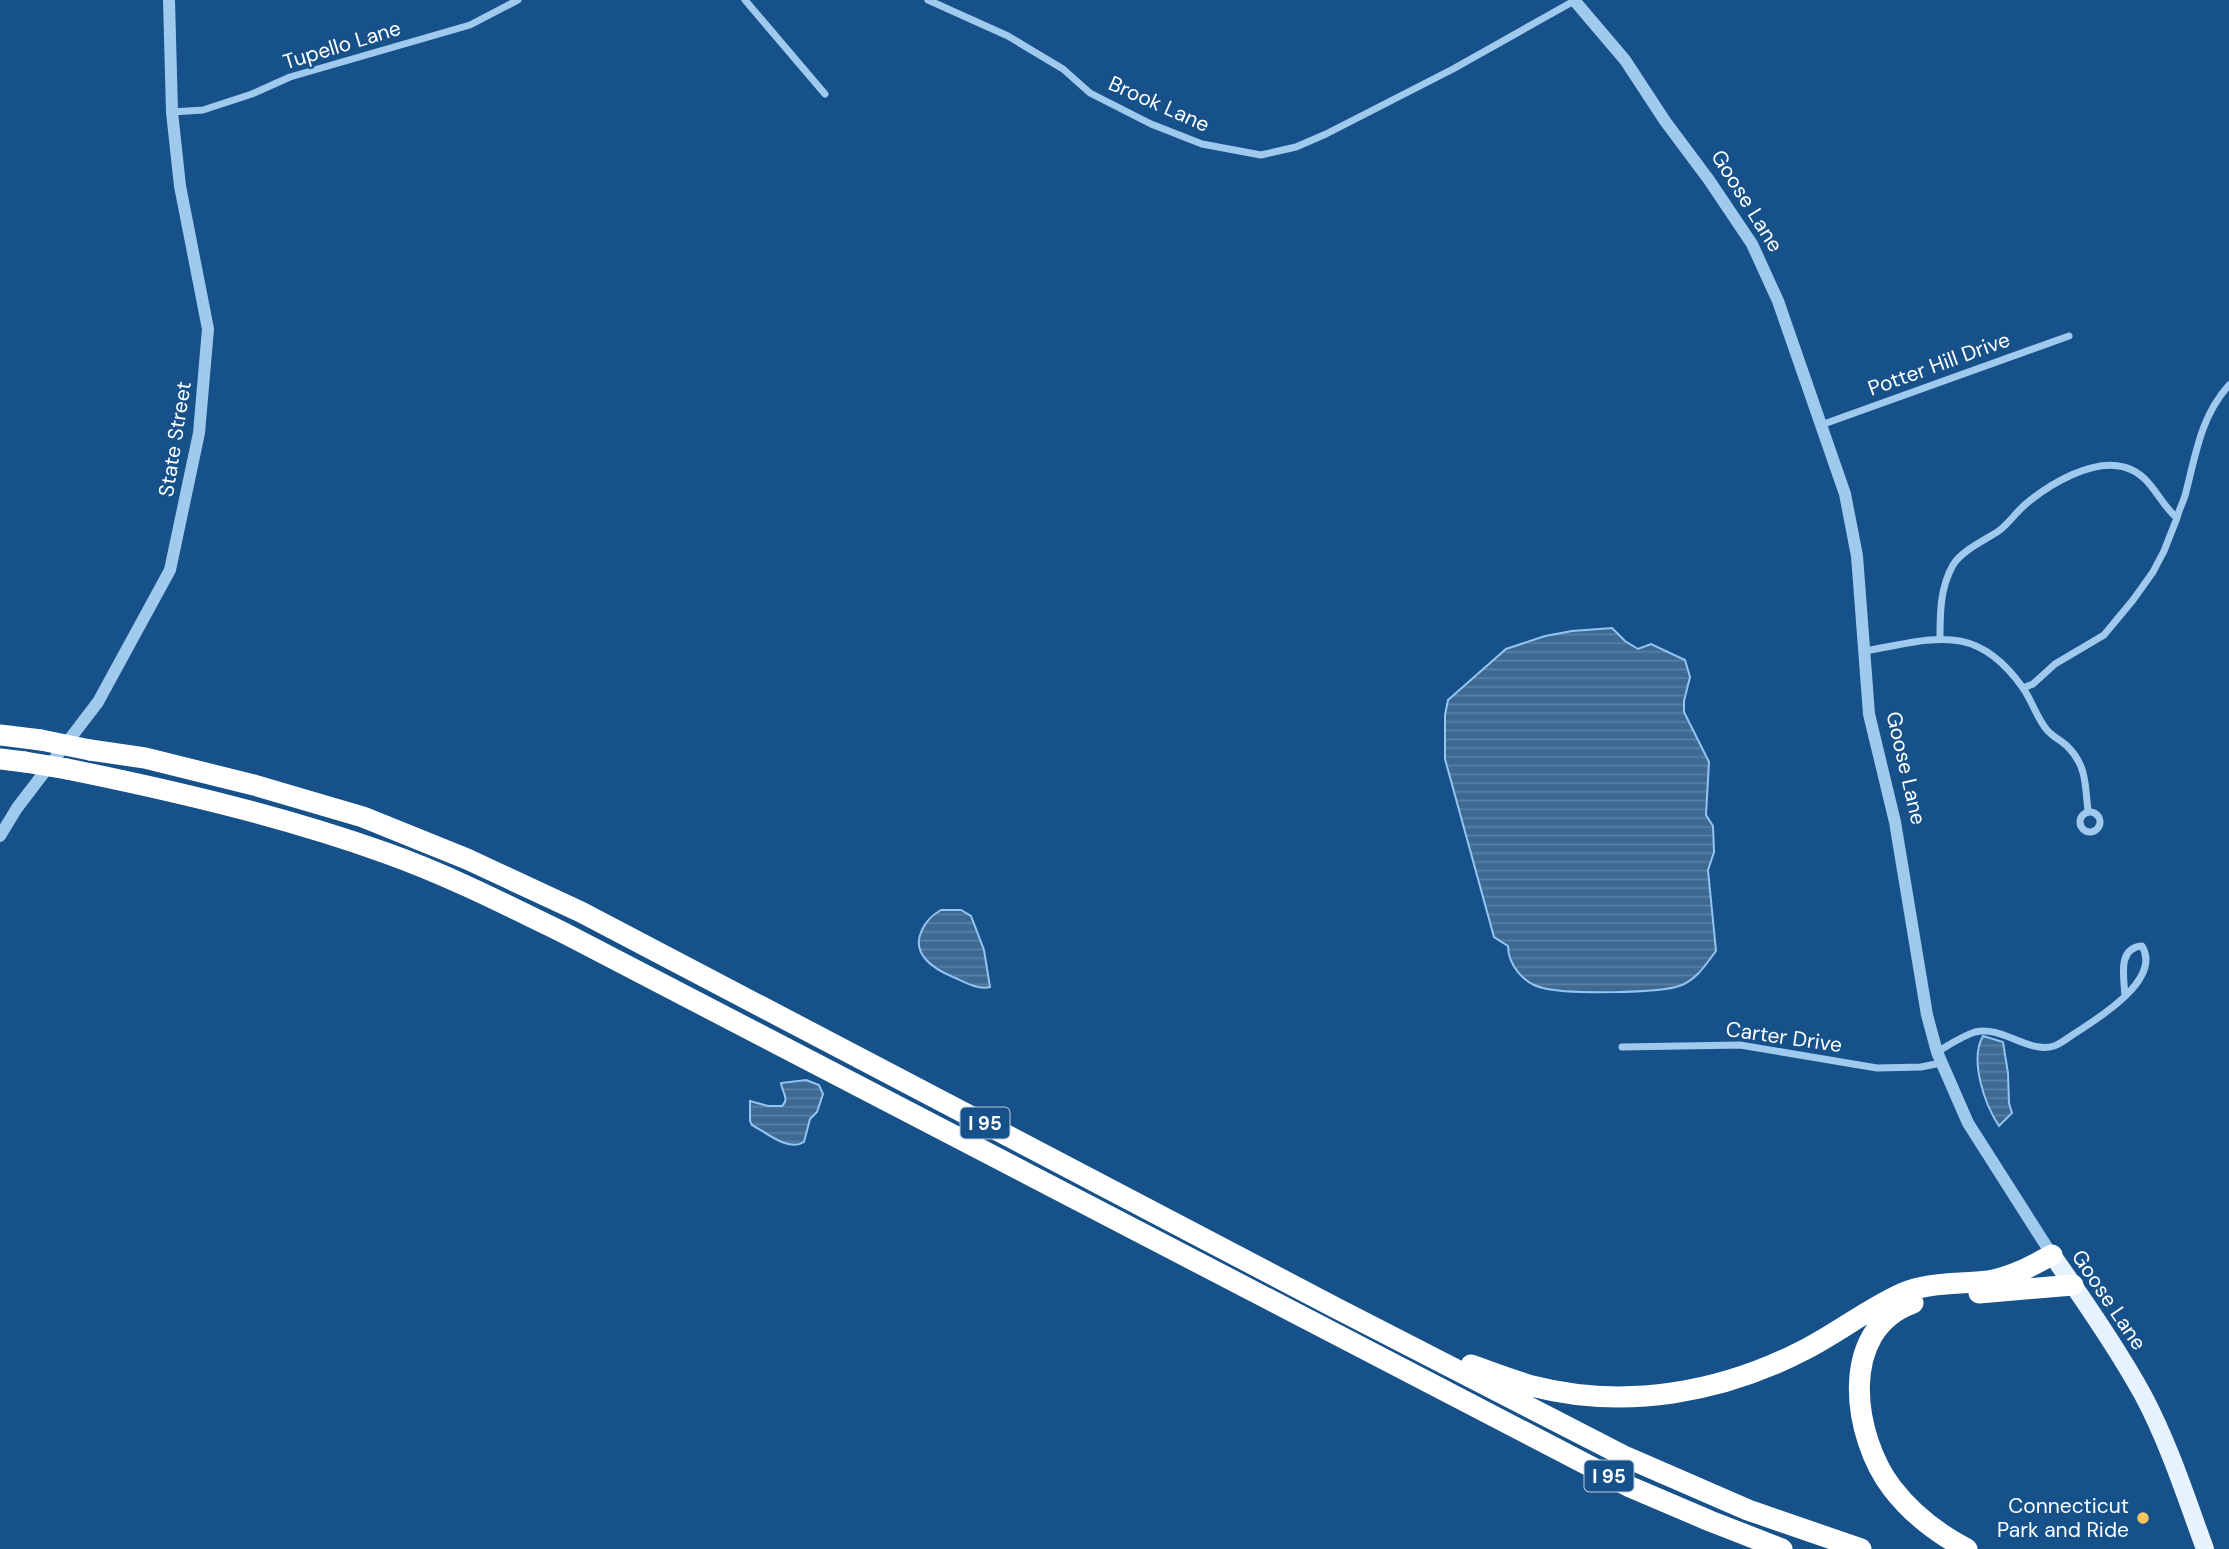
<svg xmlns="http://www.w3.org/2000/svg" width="2229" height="1549" font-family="'DM Sans',sans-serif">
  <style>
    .water { fill: url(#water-rules); stroke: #92c5f1; stroke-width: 2 }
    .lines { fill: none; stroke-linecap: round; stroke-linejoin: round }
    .minor { stroke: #a0c9ee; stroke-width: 7 }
    .tertiary { stroke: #a0c9ee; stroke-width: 12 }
    .primary { stroke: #e7f2ff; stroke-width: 18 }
    .motorway { stroke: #fff; stroke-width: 21 }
    .motorway-bridge { stroke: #fff; stroke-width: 21 }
    .poi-dot { fill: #ffc45d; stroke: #17518a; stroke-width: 2.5 }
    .labels { text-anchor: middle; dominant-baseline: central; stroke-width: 5; stroke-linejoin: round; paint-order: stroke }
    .shield { fill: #17518a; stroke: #b9cbdc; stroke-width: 2 }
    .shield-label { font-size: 19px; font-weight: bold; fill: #fff }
    .street-label { font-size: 21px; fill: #fff; stroke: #17518a }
    .poi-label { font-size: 21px; fill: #fff; stroke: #17518a; text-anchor: end }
  </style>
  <defs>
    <pattern id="water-rules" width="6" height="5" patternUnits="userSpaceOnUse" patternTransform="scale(1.75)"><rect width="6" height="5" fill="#3e6992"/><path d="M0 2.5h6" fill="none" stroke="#5b80a2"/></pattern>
  </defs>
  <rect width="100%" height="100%" fill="#17518a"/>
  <path class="water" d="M1612,628L1625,641L1638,649L1651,644L1685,660L1690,677L1684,701V712L1709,762L1706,815L1713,826L1714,852L1708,870L1716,951C1706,964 1698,978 1682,985C1661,994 1565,994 1543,988C1524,984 1508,965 1508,946L1494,937L1445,759V715L1448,700L1506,649L1545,636L1572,631Z
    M941,910H961L971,916L984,950L990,987C977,990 965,982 953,977C934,969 910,954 922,930C926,921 932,915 941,910Z
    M1983,1036L2003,1042L2008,1073L2009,1103L2012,1113L1999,1126C1985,1105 1969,1060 1983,1036Z
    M806,1080L819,1085L823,1094L817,1112L810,1119L804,1142C789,1152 767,1133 752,1125L750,1121V1101L768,1106H782C790,1099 782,1092 781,1083Z"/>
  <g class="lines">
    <path class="minor" d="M745,0L825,94
      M928,0L1008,36L1063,69L1090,93L1151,124L1202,144L1261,155L1296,147L1326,134L1453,69L1574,1
      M172,112L203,110L252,94L290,77L470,25L518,0
      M1821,425L2069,336
      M2177,518C2179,509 2184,501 2186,492C2196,453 2201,416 2229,385
      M1940,638C1940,613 1940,588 1953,565C1962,550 1986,540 2000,530C2010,522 2017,511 2027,503C2050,484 2093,458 2124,467C2151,474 2158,502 2177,518L2164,551L2153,572L2133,600L2104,635L2055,664L2033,684L2023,688
      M1865,651C1934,639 1976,621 2023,688C2032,701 2037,718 2047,730C2053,737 2062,741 2068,747C2087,766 2085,786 2088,811
      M2080 822a10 10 0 1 1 20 0a10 10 0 1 1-20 0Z
      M1622,1047L1740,1045L1877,1068L1921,1067L1941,1063
      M1937,1052C1949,1045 1962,1036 1975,1032C2002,1025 2028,1054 2054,1046C2061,1044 2070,1036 2077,1032C2100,1017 2162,979 2142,946C2117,948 2124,977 2125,996"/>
    <path class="tertiary" d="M1574,0L1625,60L1665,121L1709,180L1752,244L1778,301L1845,494L1857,556L1869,714L1895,822L1927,1015L1937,1052L1968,1123L2052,1255
      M0,836L17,808L98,702L170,570L199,433L208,329L180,186L172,112L169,0"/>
    <path class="primary" d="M2052,1255C2084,1300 2116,1346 2143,1395C2169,1444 2186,1497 2205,1549"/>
    <path class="motorway" d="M0,735L41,740
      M90,750L145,758L254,785L363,817L467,859L581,912L1336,1308L1626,1457L1748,1510L1861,1549
      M0,759L25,762
      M67,769C175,791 282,816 386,853C448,875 507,905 566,934L1628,1486L1710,1521L1782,1549
      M1979,1293L2073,1285
      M1913,1303C1837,1330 1853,1437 1892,1488C1912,1514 1938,1534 1967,1549
      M1471,1365C1491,1372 1512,1380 1532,1386C1625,1410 1722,1393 1806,1349C1839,1332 1869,1308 1903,1293C1931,1281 1964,1285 1993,1280C2014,1276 2033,1265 2052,1255"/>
    <path class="motorway-bridge" d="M41,740L90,750
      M25,762L67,769"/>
  </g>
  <circle class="poi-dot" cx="2143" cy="1518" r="7"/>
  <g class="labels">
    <g class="shield">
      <rect x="960.5" y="1107.5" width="49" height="31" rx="5"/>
      <rect x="1584.5" y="1460.5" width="49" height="31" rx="5"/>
    </g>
    <g class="shield-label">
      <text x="985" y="1123">I 95</text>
      <text x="1609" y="1476">I 95</text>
    </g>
    <g class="street-label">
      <text transform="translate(342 45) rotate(-17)">Tupello Lane</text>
      <text transform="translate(1159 104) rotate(24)">Brook Lane</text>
      <text transform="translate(1747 201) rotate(58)">Goose Lane</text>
      <text transform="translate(1939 364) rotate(-20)">Potter Hill Drive</text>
      <text transform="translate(175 439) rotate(-81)">State Street</text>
      <text transform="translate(1906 768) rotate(77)">Goose Lane</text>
      <text transform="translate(1784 1037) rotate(8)">Carter Drive</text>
      <text transform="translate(2109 1300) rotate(56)">Goose Lane</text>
    </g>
    <g class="poi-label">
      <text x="2129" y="1506">Connecticut<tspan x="2129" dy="24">Park and Ride</tspan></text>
    </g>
  </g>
</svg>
